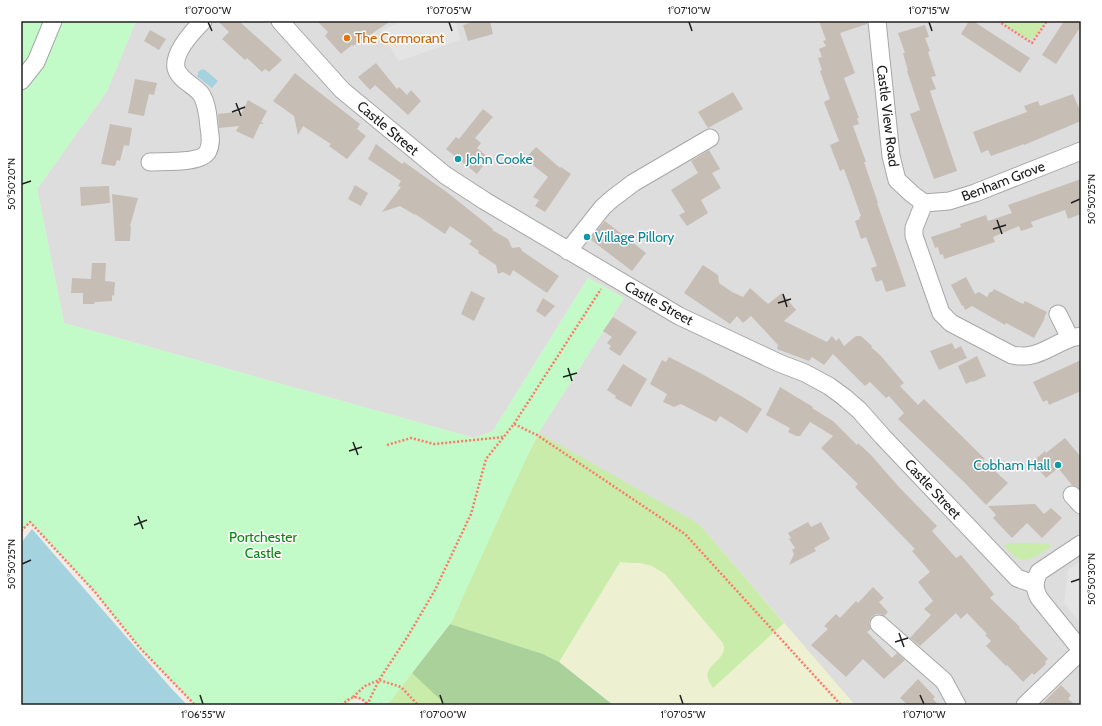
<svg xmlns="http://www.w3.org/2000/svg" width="1102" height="726" font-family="Cabin,sans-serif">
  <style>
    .residential { fill: #dedddd }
    .farmland { fill: #edf0d1 }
    .grass { fill: #caecaa }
    .forest { fill: #a9d199 }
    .park { fill: #c2fbc7 }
    .parking { fill: #e4e4e4 }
    .water { fill: #a5d2df }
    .building { fill: #c6bdb5 }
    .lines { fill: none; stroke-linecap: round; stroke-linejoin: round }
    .minor-casing { stroke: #a7a7a7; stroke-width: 19 }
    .path { stroke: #fe7969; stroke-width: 2.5; stroke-dasharray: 2 2; stroke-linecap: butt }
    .minor { stroke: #fff; stroke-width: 17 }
    .ticks { fill: none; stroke: #202020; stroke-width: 1.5 }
    .food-dot { fill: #e8710a; stroke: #fff; stroke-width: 1.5 }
    .culture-dot { fill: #0f9aa8; stroke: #fff; stroke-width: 1.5 }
    .labels { text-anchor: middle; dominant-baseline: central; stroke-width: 3; stroke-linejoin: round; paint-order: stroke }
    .food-label { font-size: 14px; fill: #c56008; stroke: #fff; text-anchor: start }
    .street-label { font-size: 14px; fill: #202020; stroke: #fff }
    .culture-label { font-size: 14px; fill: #0d838f; stroke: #fff; text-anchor: start }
    .park-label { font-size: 14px; fill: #088313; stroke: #fff }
    .neatline { fill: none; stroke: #202020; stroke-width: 1.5 }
    .ticks-label { font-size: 10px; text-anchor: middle; fill: #202020 }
  </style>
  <rect width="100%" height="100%" fill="#f1ede6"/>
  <path class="residential" d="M136,21H1081V705H841L685,534L537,435L624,298L588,278L493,431L474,438L64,323L37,189L107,91Z"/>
  <path class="farmland" d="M699,524L855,705H706L705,703L703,705H613L559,662L563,553Z"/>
  <path class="grass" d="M1000,21H1045C1041,28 1037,39 1028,39Z
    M539,433L699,524L784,623L713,688C711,685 709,682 708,679C704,665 724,661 724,648C724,646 723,644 722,642L665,574L652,566L640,563H631L620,562L559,662L608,705H385L392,699L412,673L555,660L543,654L450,624L452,621L504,501Z
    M1008,543H1037L1053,545C1044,551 1028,565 1017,558C1012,555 1008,550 1005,546Z"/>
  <path class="forest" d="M450,624L543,654L559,662L613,705H446L412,673Z"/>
  <path class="park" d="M21,21H136L107,91L37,189L64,323L474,438L493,431L588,278L624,298L537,435L452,621L392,699L385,705H367L358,697L345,705H195L139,647L95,592L30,522L21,534Z"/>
  <path class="parking" d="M403,21H456L460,40L399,61L386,41L381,31Z
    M1081,561V624L1064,603L1068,570Z"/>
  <path class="water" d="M202,69L203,70L204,69L218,81L212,88L197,76L198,75V72Z
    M32,529L170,687L187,705H21V543Z"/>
  <path class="building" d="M218,21H239L282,60L269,72L265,69L262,72L247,58L245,60L222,39L229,32Z
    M317,21H391L353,46L352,45L341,54L325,36L328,32Z
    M477,21H490L493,34L468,41L463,25Z
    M819,21H867V24L840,33L855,73L844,78L859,118H857L859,124L853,126L866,162H864L878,203H877L906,286L886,292L882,280L876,282L871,268L877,266L866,237L861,239L855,221L860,219L859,217L861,216L844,169L840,171L830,145L839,141L824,102L830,99L820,71L822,70L818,58L822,57L819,49L826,46L823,41L826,40Z
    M969,21H973L1030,58L1020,73L961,34Z
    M1064,21H1081V26L1056,64L1042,55Z
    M925,25L929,37L925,38L930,51L928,52L936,76L931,77L936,89L930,91L957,171L934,179L910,114L920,110L907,71H908L903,53H905L898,33Z
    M150,30L166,39L159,50L144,41Z
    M376,63L397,89L399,87L407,95L411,90L421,101L408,115L375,85L370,90L358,77Z
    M295,73L306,82L360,124L357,129L366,136L347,159L329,146L331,144L303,126L298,135L294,116L273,101Z
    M135,79L157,83L154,95L149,94L144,116L128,113Z
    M733,92L743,109L708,128L698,112Z
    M1073,94L1081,113V121L1024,145V144L991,156L988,150L981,153L973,132L1027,112L1024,106L1038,101L1040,106Z
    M248,100L267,111L261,122L264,124H260L253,139L236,131L239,126L219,128L218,114L236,112L241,114Z
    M483,109L493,117L475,138L481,143L477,148L489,158L477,174L446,149L456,137L459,139Z
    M110,124L132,128L129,146L124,145L120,161L117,160L115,166L101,164Z
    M376,144L402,164L404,162L448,193L493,229L492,230L508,239L512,248L520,247L522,251L559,276L547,293L513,270L510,276L503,272L498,274L496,265L478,253L479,251L469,244L472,241L450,226L445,234L415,214V215L400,206L382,212L401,187L398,186L401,181L368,159Z
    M536,147L560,168L561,167L571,174L545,212L535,206L539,200L533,197L548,177L525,159Z
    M709,150L720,169L712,173L721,188L701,200L708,213L687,226L679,215L685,212L671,190L698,173L691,161Z
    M1081,179V214L1068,219L1065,210L1031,222L1033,227L1021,231L1019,226L993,237L995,242L944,259L943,254L940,255L938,247L935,248L931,237L961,227L960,224L986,215L988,221L1012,213L1008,205Z
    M355,185L368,193L361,206L348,199Z
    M109,186L110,203L81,206L80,187Z
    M112,194L138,198L130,226H131L130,241H115Z
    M605,221L646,253L632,271L590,239Z
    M92,263H106L105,281L115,282L114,296L112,295V301L95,302L94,304H83V293H71L72,278L91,279Z
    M703,265L718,275L719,283L732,292L743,297L750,288L768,304L782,293L796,310L784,321L827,342L832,336L836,341L839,338L844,346L856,336H861L872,346L871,347L880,355L904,383L900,386L918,405L924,399L985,459L983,460L1008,483L986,505L965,483L898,419L904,413L889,396L886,398L870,382L865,386L833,354L824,365L812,357L809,361L777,349L778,345L751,316L743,323L737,316L730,324L684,293Z
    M966,277L975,294L979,292L987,297L990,292H992L994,289L1023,304L1025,301L1047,312L1044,318H1045L1034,338L1006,323L1005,325L972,306L965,310L963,305L962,306L951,285Z
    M471,291L485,298L474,321L461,314Z
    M543,298L555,306L545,317L536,311Z
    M613,317L637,332L620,356L609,349L611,346L607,343L612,337L603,331Z
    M952,343L955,349L961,346L967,358L939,370L930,351Z
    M977,356L986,376L973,382L972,381L966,384L958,366Z
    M669,357L702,374L741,396L762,409L747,433L720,416L716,422L681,404L674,407L663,402L667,394L650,384L662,360L666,362Z
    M1081,360V391L1049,405L1047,400L1043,402L1033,382Z
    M623,364L647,379L631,407L615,398L616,396L607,390Z
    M780,387L813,407L812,408L833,421L857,445L858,443L871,455L898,486L937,526L932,531L956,558L961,555L994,594L990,598L1020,627L1019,628L1048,659L1045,662L1046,664L1034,675L1032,673L1023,682L1007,665L1006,666L986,646L991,641L985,635L987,634L967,613L961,619L956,613L920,646L910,638L931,615L924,609L933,601L918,582L930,572L912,551L915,549L855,487L858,484L821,448L833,436L810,422L800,436H796L788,432L790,428L766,415Z
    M1065,438L1081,457V490L1075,486L1072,485L1058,468L1046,478L1032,462L1045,451L1046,453Z
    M1035,504L1044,514L1051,508L1062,518L1042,538L1027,523L1012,538L993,518L996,515L988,506Z
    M808,522L811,527L821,522L830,539L814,548L816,551L789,565L794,554L792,550L795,548L789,539L791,538L788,533Z
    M873,587L884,598L879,602L888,612L884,616L881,614H876L872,617L869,622L871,629L867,632L892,658L897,653L905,660L884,679L863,659L846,677L811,645L828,629L824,626L836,614L840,618L856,601L858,603Z
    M918,679L935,697L933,699L939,705H908L900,698Z
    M1061,685L1071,695L1068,699L1076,705H1041Z"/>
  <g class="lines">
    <g class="minor-casing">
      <path id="minor" d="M280,21L342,90L445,175L485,201L679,316L779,363L805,373L829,386L844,397L859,410L883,437L1017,578L1034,584
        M877,21L891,156L897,180L912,194L924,203
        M21,81L36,62L53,21
        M150,162C163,161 202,164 208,151C212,143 210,135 209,127C208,116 207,103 201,94C194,85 179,80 176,68C173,52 193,31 203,21
        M924,203L914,228V236L941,313L951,323L1012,355C1036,360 1048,347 1069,339C1072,337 1077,337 1081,336
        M924,203L949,201L975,193L1081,151
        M568,251L603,207L612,199L633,183L710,138
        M1058,314L1070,338
        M1072,495L1081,505
        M1081,544L1039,572C1034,582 1034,588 1039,598L1081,650
        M879,624L944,681L957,705
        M1025,705L1081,651"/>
    </g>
    <path class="path" d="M998,21L1032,43L1047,21
      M514,424L601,289
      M387,445L411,438L434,444L504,437
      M21,531L30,522L95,592L139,647L195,705
      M353,697L365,686L379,680L401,687L418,705
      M341,705C351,698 353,694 365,701L367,704
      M367,705L379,680L408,636L435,590L471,514L486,459L514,424L537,435L685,534L841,705"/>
    <use href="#minor" class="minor"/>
  </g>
  <path class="ticks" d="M208,22L212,31M449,22L452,31M689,22L692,31M929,22L932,31M236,103L241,116M232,112L245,107M22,184L31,181M1071,203L1080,199M997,220L1002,234M993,229L1006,225M783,294L787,307M778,303L791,299M568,368L572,381M563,377L577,373M353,442L358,455M349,451L362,447M138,516L143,529M134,525L147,520M22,564L31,560M1071,582L1080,579M899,633L904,647M895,642L908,638M200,695L203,704M440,695L443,704M680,695L683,704M920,695L924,704"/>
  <circle class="food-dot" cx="347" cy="38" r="4"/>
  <g class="culture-dot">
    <circle cx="458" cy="159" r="4"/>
    <circle cx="587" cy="237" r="4"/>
    <circle cx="1058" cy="465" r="4"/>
  </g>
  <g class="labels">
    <g class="food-label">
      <text x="355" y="38">The Cormorant</text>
    </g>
    <g class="street-label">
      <text transform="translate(888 116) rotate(83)">Castle View Road</text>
      <text transform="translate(388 128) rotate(40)">Castle Street</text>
      <text transform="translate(1003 181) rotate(-21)">Benham Grove</text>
      <text transform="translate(659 303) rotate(29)">Castle Street</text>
      <text transform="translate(933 489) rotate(47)">Castle Street</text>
    </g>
    <g class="culture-label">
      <text x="466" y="159">John Cooke</text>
      <text x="595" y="237">Village Pillory</text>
      <text x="1050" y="465" text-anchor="end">Cobham Hall</text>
    </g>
    <g class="park-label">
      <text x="263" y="537">Portchester<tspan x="263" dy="16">Castle</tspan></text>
    </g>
  </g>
  <rect width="1102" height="726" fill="none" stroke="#ffffff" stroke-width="44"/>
  <rect x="22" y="22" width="1058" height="682" class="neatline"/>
  <g class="ticks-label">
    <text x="208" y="14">1°07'00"W</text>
    <text x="449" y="14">1°07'05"W</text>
    <text x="689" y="14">1°07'10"W</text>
    <text x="929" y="14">1°07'15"W</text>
    <text transform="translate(11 184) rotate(-90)" y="4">50°50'20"N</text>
    <text transform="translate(1091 199) rotate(-90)" y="4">50°50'25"N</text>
    <text transform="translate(11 564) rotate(-90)" y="4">50°50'25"N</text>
    <text transform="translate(1091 579) rotate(-90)" y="4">50°50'30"N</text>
    <text x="203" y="718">1°06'55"W</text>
    <text x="443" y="718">1°07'00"W</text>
    <text x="683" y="718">1°07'05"W</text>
    <text x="924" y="718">1°07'10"W</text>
  </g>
</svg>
